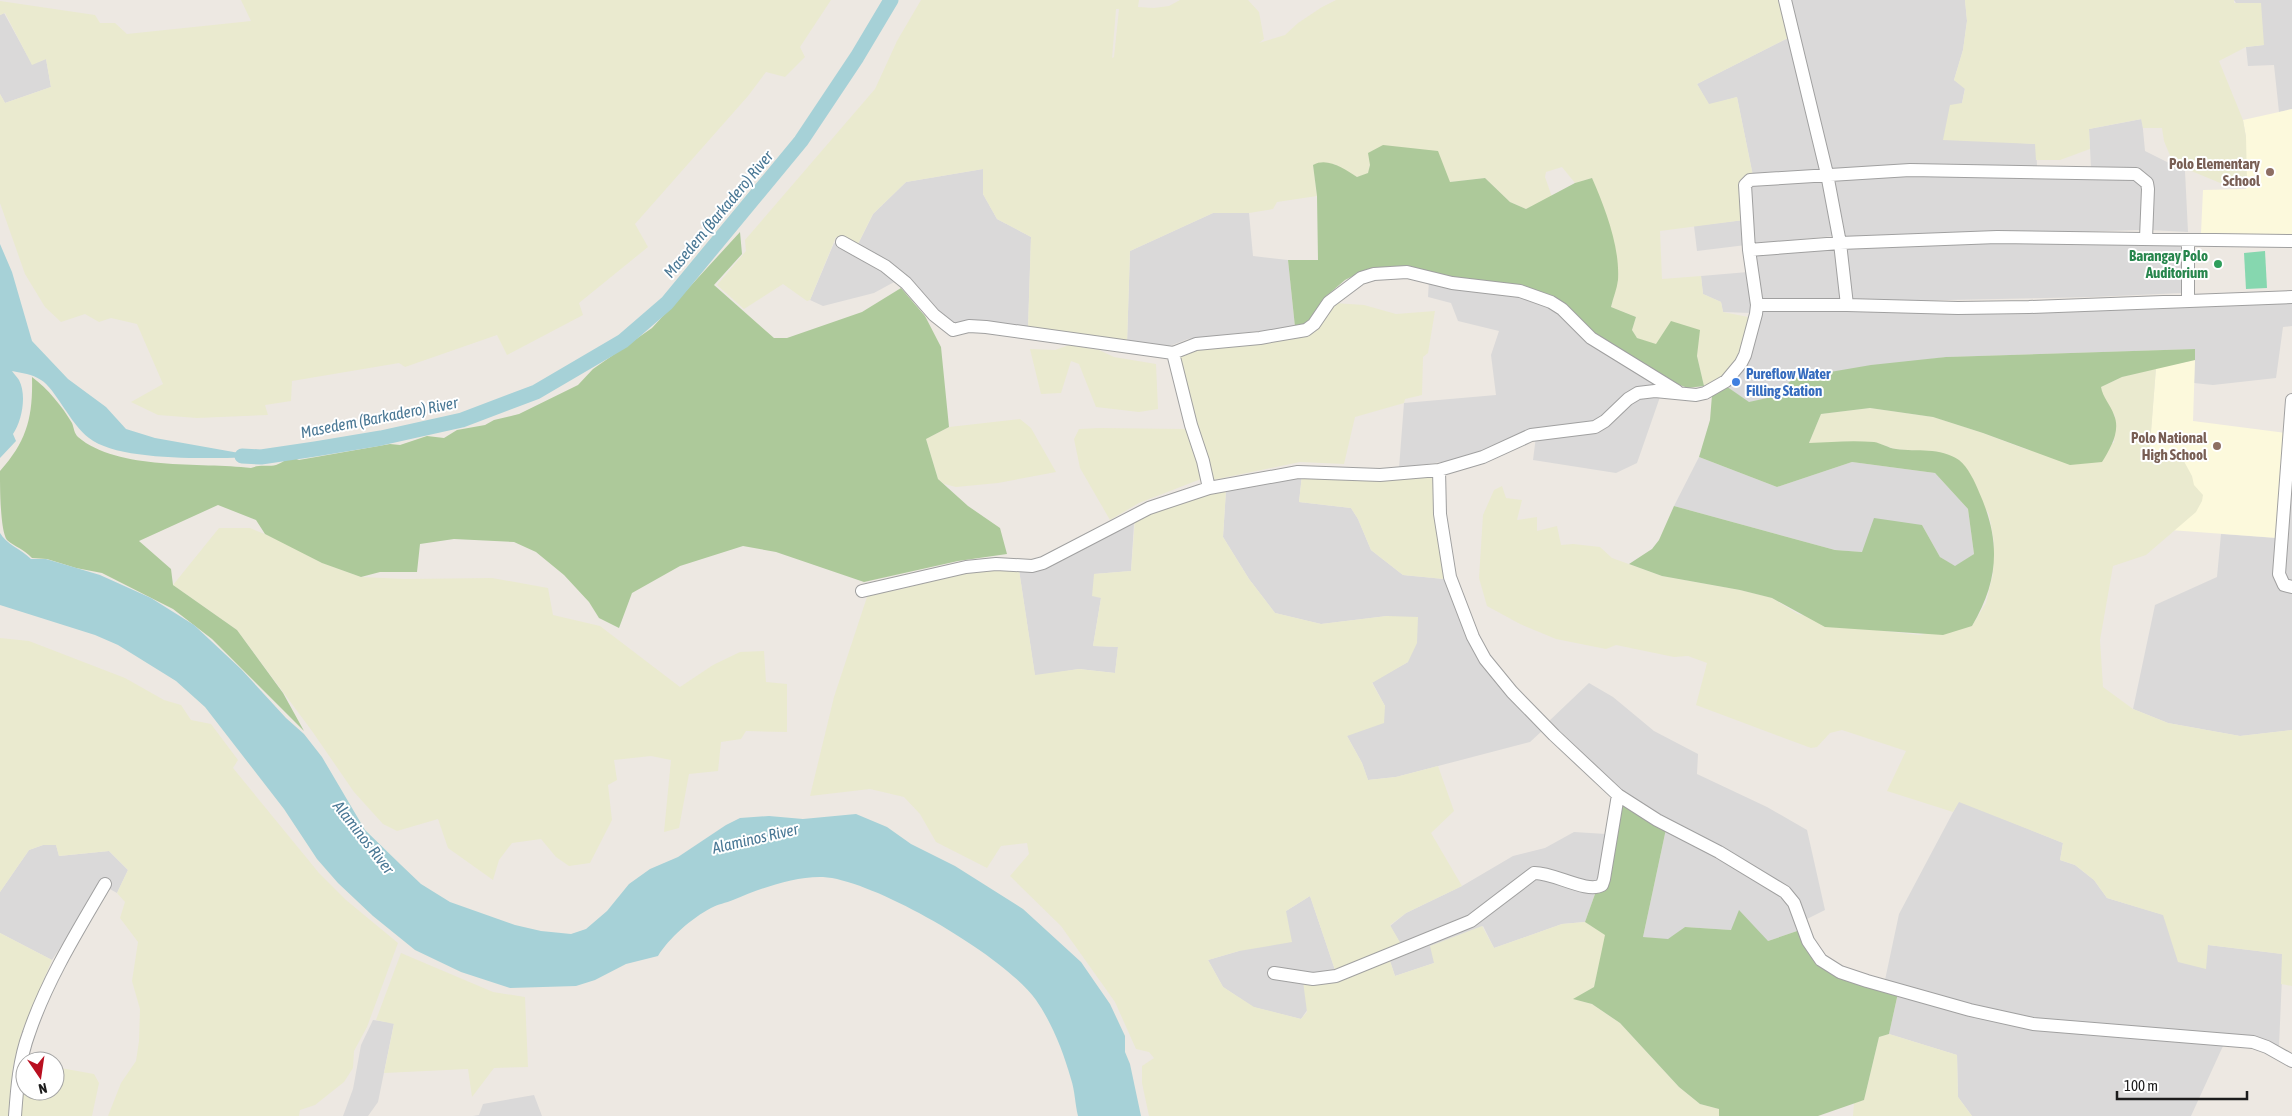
<svg xmlns="http://www.w3.org/2000/svg" width="2292" height="1116" font-family="'Asap Condensed',sans-serif">
  <style>
    .residential { fill: #dad9d9 }
    .education { fill: #fcf9dc }
    .farmland { fill: #eaeacf; fill-rule: evenodd }
    .forest { fill: #adc99a }
    .pitch { fill: #86d7af }
    .water { fill: #a6d1d7 }
    .lines { fill: none; stroke-linecap: round; stroke-linejoin: round }
    .river { stroke: #a6d1d7; stroke-width: 15 }
    .minor-casing { stroke: #a0a0a0; stroke-width: 14 }
    .minor { stroke: #fff; stroke-width: 12 }
    .education-dot { fill: #8d6e63; stroke: #fff; stroke-width: 2 }
    .leisure-dot { fill: #2e9e5b; stroke: #fff; stroke-width: 2 }
    .shop-dot { fill: #3f7fe0; stroke: #fff; stroke-width: 2 }
    .labels { text-anchor: middle; dominant-baseline: central; stroke-width: 4; stroke-linejoin: round; paint-order: stroke }
    .education-label { font-size: 15px; font-weight: bold; fill: #785e54; stroke: #fff; text-anchor: end }
    .leisure-label { font-size: 15px; font-weight: bold; fill: #27864d; stroke: #fff; text-anchor: end }
    .shop-label { font-size: 15px; font-weight: bold; fill: #366cbe; stroke: #fff; text-anchor: start }
    .water-label { font-size: 16px; font-style: italic; fill: #4a7895; stroke: #fff }
  </style>
  <rect width="100%" height="100%" fill="#ede8e2"/>
  <path class="residential" d="M1789,0H1965L1967,21L1963,50L1954,80L1965,88L1962,103L2006,142L2036,144L2037,166L1968,165L1830,170Z
    M2234,0H2292V109L2279,112L2274,65L2248,66L2246,47L2264,45Z
    M4,13L32,64L46,59L51,87L5,103L0,94V15Z
    M1790,37L1823,170L1753,176L1737,97L1709,105L1697,84Z
    M2142,119L2145,151L2185,171L2188,232L2150,230L2151,184L2138,169L2091,167L2089,129Z
    M983,169V194L997,219L1031,237L1028,328L952,324L930,304L906,275L858,244L873,214L906,182Z
    M1910,172L2132,177L2145,188L2143,230L1846,238L1833,176Z
    M1823,178L1834,236L1752,244L1749,201L1752,183Z
    M1213,213H1249L1253,256L1288,260L1295,327L1188,339L1167,347L1127,344L1130,251Z
    M1744,220L1746,245L1697,251L1694,226Z
    M1960,240L2184,243L2185,287L2182,293L2093,297L1850,302L1844,247Z
    M834,243L853,251L896,281L874,293L823,306L810,300Z
    M1836,248L1838,255L1840,301H1760L1752,253Z
    M1748,272L1752,293L1751,313L1723,312L1721,302L1703,294L1701,276Z
    M1429,280L1496,290L1553,307L1658,386L1660,397L1637,463L1616,473L1533,460L1537,429L1463,459L1399,468L1404,403L1496,395L1491,355L1499,331L1458,321L1451,303L1428,297Z
    M2292,300V326L2283,327L2276,378L2213,385L2194,383L2195,349L1946,357L1795,378L1767,398L1749,403L1726,386L1761,306Z
    M2292,443V583L2286,582L2284,554Z
    M1699,457L1777,487L1852,462L1935,473L1968,509L1974,554L1955,567L1940,557L1922,525L1862,552L1835,550L1674,506Z
    M1302,475L1299,502L1351,508L1358,519L1371,550L1403,575L1444,579L1465,633L1543,730L1530,742L1396,777L1368,780L1362,763L1347,736L1385,706L1372,682L1408,662L1387,616L1321,624L1275,613L1249,579L1223,537L1226,490Z
    M1124,524H1134L1131,571L1094,574L1101,598L1093,646L1118,647L1115,673L1079,669L1035,676L1019,570Z
    M2221,534L2276,538L2275,583L2292,590V730L2240,736L2168,723L2133,709L2155,605L2217,577Z
    M1589,683L1613,697L1654,731L1698,754L1697,774L1767,807L1807,830L1825,910L1805,920L1797,903L1620,792L1547,723Z
    M1959,801L2063,843L2060,860L2075,865L2094,880L2107,898L2164,915L2208,945L2283,954L2279,1046L2257,1038L2065,1024L1972,1007L1885,980L1899,914Z
    M1666,829L1771,886L1787,903L1800,930L1768,941L1731,930L1685,927L1668,940L1643,937Z
    M1574,832L1606,834L1598,883L1542,870L1469,918L1402,946L1390,926L1406,913L1462,886L1513,856L1545,848Z
    M43,845H56L59,856L109,851L128,870L117,893L108,888L81,916L52,960L0,933V892L29,850Z
    M1530,879L1559,881L1595,894L1585,922L1562,924L1494,948L1483,926L1434,963L1395,976L1389,958L1472,924Z
    M1310,896L1335,970L1301,1019L1253,1007L1223,987L1208,960L1239,951L1286,911Z
    M1898,993L1959,1012L2223,1046L2191,1116H1972L1958,1097L1957,1055L1889,1034Z
    M373,1020L394,1023L378,1102L368,1116H343L353,1089L361,1045Z
    M534,1095L542,1116H473L479,1115L483,1104Z"/>
  <path class="education" d="M2292,109V235L2201,233L2203,190L2246,189V137L2243,120Z
    M2195,360L2193,421L2286,433L2278,538L2143,528L2156,368Z"/>
  <path class="farmland" d="M241,0H831L800,47L805,57L785,77L766,72L748,96L635,224L648,247L579,303L583,315L507,355L497,335L405,367L399,363L292,381L291,401L265,405L268,415L197,418L158,415L131,402L163,384L137,324L111,318L99,322L85,314L61,322L45,307L25,274L0,203V94L5,103L51,87L46,59L32,65L5,13L0,15V1L95,15L100,23H115L127,34L251,21Z
    M921,0H1139L1138,7L1154,8L1169,6L1180,0H1248L1259,12L1264,39L1259,43L1285,35L1298,23L1322,7L1336,0H1778L1790,37L1697,84L1709,104L1737,97L1753,176L1744,220L1660,231L1662,279L1701,276L1703,294L1721,302L1723,312L1748,317L1745,345L1728,373L1704,386L1697,356L1699,330L1656,345L1637,338L1632,330L1636,317L1611,307L1618,280L1592,178L1575,183L1562,167L1546,172L1545,177L1552,197L1526,209L1510,202L1485,178L1450,182L1370,165L1368,174L1357,177L1334,164L1313,165L1317,196L1277,202L1273,209L1249,213H1213L1130,251L1127,344L1028,328L1031,237L997,219L983,194V169L906,182L873,214L858,244L836,237L810,300L807,301L783,284L744,309L717,285L746,251L745,240L875,89L897,41ZM1116,9H1119L1114,57L1112,58Z
    M1965,0H2234V3H2261L2264,45L2246,47L2219,61L2243,120L2246,137L2247,181L2241,184L2225,185L2189,170L2171,158L2164,141L2162,128H2143L2141,119L2089,129L2090,149L2060,160H2036L2035,144L1943,140L1950,105L1962,103L1965,89L1954,80L1963,50L1967,21Z
    M1334,303L1364,305L1396,314L1435,311L1428,353L1423,357L1422,395L1405,399L1404,403L1355,417L1344,464L1300,462L1213,480L1179,354L1194,349L1304,336Z
    M1069,345L1099,350L1114,357L1156,364L1158,409L1139,412L1096,407L1079,364L1071,361L1061,393L1041,394L1030,349L1055,350Z
    M2156,368L2149,459L2180,454L2192,476L2194,485L2203,495L2202,501L2196,512L2146,555L2113,566L2100,640L2103,687L2133,709L2168,723L2240,736L2292,730V986L2281,984L2282,954L2208,945L2206,969L2178,962L2163,915L2107,898L2094,880L2075,865L2060,860L2063,843L1959,802L1953,812L1887,791L1906,751L1842,730L1830,733L1817,747L1811,748L1696,705L1707,663L1688,656L1674,657L1616,645L1606,649L1556,639L1520,624L1487,606L1479,578L1483,515L1494,490L1502,486L1506,498L1522,500L1517,520L1537,517V531L1557,526L1561,545L1573,544L1600,547L1612,558L1662,576L1740,590L1772,598L1798,614L1859,628L1919,635L1972,626L1986,603L1993,574L1994,542L1989,514L1946,454L1895,449L1877,443H1809L1821,414L1870,408L1933,417L1983,433L2028,450L2114,443L2115,416L2103,398L2101,387L2122,377Z
    M1020,419L1031,428L1056,472L998,483L956,487L944,484L938,479L926,439L949,427Z
    M1100,428L1187,429L1195,446L1201,479L1139,503L1110,520L1080,468L1074,439L1079,429Z
    M1435,474V519L1444,579L1403,575L1371,550L1358,519L1351,508L1299,502L1302,475Z
    M1226,490L1223,537L1249,579L1275,613L1321,624L1387,616L1418,617L1417,643L1408,662L1372,683L1385,706L1384,723L1347,736L1362,763L1368,780L1396,777L1438,766L1454,811L1431,833L1462,886L1406,913L1390,925L1402,946L1335,970L1310,896L1286,911L1292,942L1239,951L1208,960L1223,987L1254,1007L1301,1019L1307,1012L1303,981L1389,958L1395,976L1434,963L1430,946L1482,926L1494,948L1562,924L1585,922L1606,935L1594,987L1574,999L1592,1004L1620,1023L1679,1087L1700,1104L1719,1109V1116H1149L1142,1083V1066L1154,1058L1149,1052L1136,1049L1115,1002L1061,926L1010,876L1029,854L1027,843L1001,846L987,868L936,842L920,814L904,797L870,789L810,796L834,697L868,594L898,590L968,571L995,568L1019,570L1035,675L1079,669L1115,673L1118,647L1093,646L1101,598L1092,596L1094,574L1131,571L1135,520L1174,503Z
    M219,528H250L282,541L320,562L361,577L404,579L492,578L548,588L553,615L600,626L680,687L713,665L740,652L764,651L766,682L787,684V732L746,731L741,739L721,742L718,771L689,774L679,828L664,832L671,760L651,756L614,760L617,780L608,785L612,820L590,863L569,866L556,857L541,839L512,843L499,860L493,880L448,848L438,819L397,831L383,824L354,792L312,731L237,630L173,585Z
    M0,638L29,641L125,678L164,700L181,705L191,720L211,724L238,760L233,768L319,873L346,900L398,943L367,1027L354,1051L353,1068L344,1082L315,1105L300,1110L299,1116H108L121,1083L136,1061L139,1041L140,1009L132,981L138,942L120,918L125,902L117,893L128,870L109,851L59,856L56,845H43L29,850L0,892Z
    M0,933L52,960L21,1034L13,1067L8,1116H0Z
    M401,953L493,992L525,997L528,1067L494,1068L472,1097L468,1069L384,1073L394,1024L376,1020Z
    M1889,1034L1957,1055L1958,1097L1972,1116H1853L1854,1103L1864,1100L1879,1037Z
    M25,1064V1091H55V1067L94,1074L99,1083L92,1116H19Z"/>
  <path class="forest" d="M1383,145L1438,151L1450,182L1485,178L1510,202L1526,209L1575,183L1592,178C1605,208 1620,246 1618,280C1617,289 1613,298 1611,307L1636,317L1632,330L1637,338L1656,344L1671,321L1700,330L1697,356L1704,386L1688,388L1671,382L1592,333L1566,306L1468,280L1392,268L1365,270L1345,280L1324,298L1306,326L1295,327L1288,260H1318L1317,196L1313,165C1328,157 1344,169 1357,177L1368,173L1370,165L1368,153Z
    M740,232L742,254L714,285L774,338H787L862,312L901,288L925,316L941,347L949,427L926,439L938,479L968,506L1000,528L1007,554L958,561L864,582L776,552L743,546L680,566L632,593L619,628L599,618L589,602L564,575L536,552L514,542L454,539L420,544L417,572H380L361,577L322,563L265,534L256,520L218,505L139,541L171,569L173,585L237,630L283,693L304,731L212,639L173,609L102,573L76,568L47,559L32,558C24,549 15,547 7,540C0,531 0,485 0,471C27,441 33,417 32,377C48,389 62,406 72,423C74,428 74,433 78,437C118,471 201,462 251,468C260,464 267,467 276,465C285,462 288,455 299,460L390,444L400,445L427,436L444,438L457,430L485,425L494,420L519,414L578,385L593,369L652,328Z
    M2195,349V360L2122,377L2101,387C2103,398 2110,404 2114,415C2121,431 2110,449 2102,462L2070,465L1983,433L1933,417L1870,408L1821,414L1809,443C1831,442 1852,440 1874,442C1881,443 1888,448 1896,449C1917,452 1940,447 1959,460C1968,467 1975,482 1979,492C2001,541 1999,580 1972,626L1943,635L1825,627L1772,598L1740,590L1662,576L1629,564L1652,549L1659,540L1674,506L1835,550L1862,552L1874,518L1922,525L1940,557L1955,566L1974,554L1968,509L1935,473L1852,462L1777,487L1699,457L1710,420L1712,395L1726,386L1749,402L1767,398L1795,378L1871,365L1946,357Z
    M1620,800L1666,829L1643,937L1668,939L1685,927L1731,930L1739,910L1768,941L1800,930L1814,958L1898,993L1889,1034L1879,1037L1864,1100L1818,1116H1719V1109L1700,1104L1679,1087L1620,1023L1592,1004L1573,999L1594,987L1605,935L1585,922L1595,894L1603,889Z"/>
  <path class="pitch" d="M2265,251L2267,288L2246,289L2244,253Z"/>
  <path class="water" d="M0,244L12,272L32,341L68,379L106,407L126,429L155,438L261,457C220,458 120,463 89,438C71,425 55,388 41,380C32,374 22,373 12,371C14,374 17,377 19,380C27,395 22,421 13,434L16,441L0,458Z
    M0,533C6,544 21,549 31,559H46L100,575L151,598L194,625L241,669L286,718L304,734L322,757L365,830L400,864L421,884L450,902L515,925L541,931L571,934L586,929L607,911L629,884L650,869L678,857L726,825L740,818L769,816L803,819L856,814L887,827L911,844L955,866L1023,909L1081,962L1110,1004L1125,1036V1052L1130,1064L1141,1116H1078C1075,1104 1075,1091 1071,1079C1063,1051 1052,1023 1036,1000C1006,957 875,880 823,877C793,876 760,889 733,900C726,903 718,904 711,908C692,918 669,938 658,956L626,964L595,980L576,986L510,988L461,972L415,950L373,916L338,883L317,859L284,809L205,707L176,681L118,645L95,635L0,605Z"/>
  <g class="lines">
    <path class="river" d="M242,456L261,457L315,449L381,438L462,420L536,392L623,341L667,303L801,141L857,57L891,0"/>
    <g class="minor-casing">
      <path id="minor" d="M1785,0L1827,174L1840,243L1847,305L1958,308L2029,307L2292,297
        M842,242L885,266L906,283L934,315L953,330L969,326L986,327L1173,353L1191,425L1203,461L1209,488
        M1749,250L1745,185L1750,180L1910,170L2136,174L2147,183L2148,189L2146,238
        M2188,299V240
        M1757,305H1847
        M1173,353L1196,344L1260,338L1306,330L1314,324L1329,302L1361,278L1374,274L1407,272L1452,283L1520,291L1551,302L1562,309L1591,338L1677,391
        M2292,400L2279,574L2284,585L2292,587
        M1439,470L1440,514L1450,577L1473,637L1485,659L1512,692L1554,735L1618,795L1657,820L1719,852L1785,892L1794,903L1808,941L1821,960L1840,972L1867,981L1970,1010L2033,1024L2253,1042L2267,1047L2292,1061
        M862,591L966,567L996,564L1032,566L1043,563L1149,508L1209,488L1298,472L1380,475L1439,470L1483,457L1531,435L1595,427L1605,421L1628,399L1638,393L1655,391L1696,395L1705,393L1726,381L1741,363L1745,355L1756,314L1757,305L1749,250L1840,243L1997,237L2292,241
        M1274,973L1313,979L1336,976L1471,921L1534,873C1553,872 1587,894 1602,885L1604,879L1618,795
        M15,1116C17,1088 19,1060 29,1033C47,980 77,932 105,884"/>
    </g>
    <use href="#minor" class="minor"/>
  </g>
  <g class="education-dot">
    <circle cx="2270" cy="172" r="5"/>
    <circle cx="2217" cy="446" r="5"/>
  </g>
  <circle class="leisure-dot" cx="2218" cy="264" r="5"/>
  <circle class="shop-dot" cx="1736" cy="382" r="5"/>
  <g class="labels">
    <g class="education-label">
      <text x="2260" y="163">Polo Elementary<tspan x="2260" dy="17">School</tspan></text>
      <text x="2207" y="437">Polo National<tspan x="2207" dy="17">High School</tspan></text>
    </g>
    <g class="leisure-label">
      <text x="2208" y="255">Barangay Polo<tspan x="2208" dy="17">Auditorium</tspan></text>
    </g>
    <g class="shop-label">
      <text x="1746" y="373">Pureflow Water<tspan x="1746" dy="17">Filling Station</tspan></text>
    </g>
    <g class="water-label">
      <text transform="translate(718 214) rotate(-50)">Masedem (Barkadero) River</text>
      <text transform="translate(379 417) rotate(-11)">Masedem (Barkadero) River</text>
      <text transform="translate(364 837) rotate(52)">Alaminos River</text>
      <text transform="translate(755 838) rotate(-13)">Alaminos River</text>
    </g>
  </g>
  <g transform="translate(40 1076) rotate(167)"><circle r="24" fill="#ffffff" stroke="#a4a4a4"/>
  <path d="M0-4L9 19L0 12L-9 19Z" fill="#b90f20"/>
  <text y="-8" font-size="14" font-weight="bold" text-anchor="middle" fill="#1c1c1c">N</text>
  </g>
  <path d="M2117 1091v8h130v-8" fill="none" stroke="#1c1c1c" stroke-width="2.5"/>
  <text x="2124" y="1091" font-size="15" fill="#1c1c1c" stroke="#ffffff" stroke-width="4" paint-order="stroke">100 m</text>
</svg>
